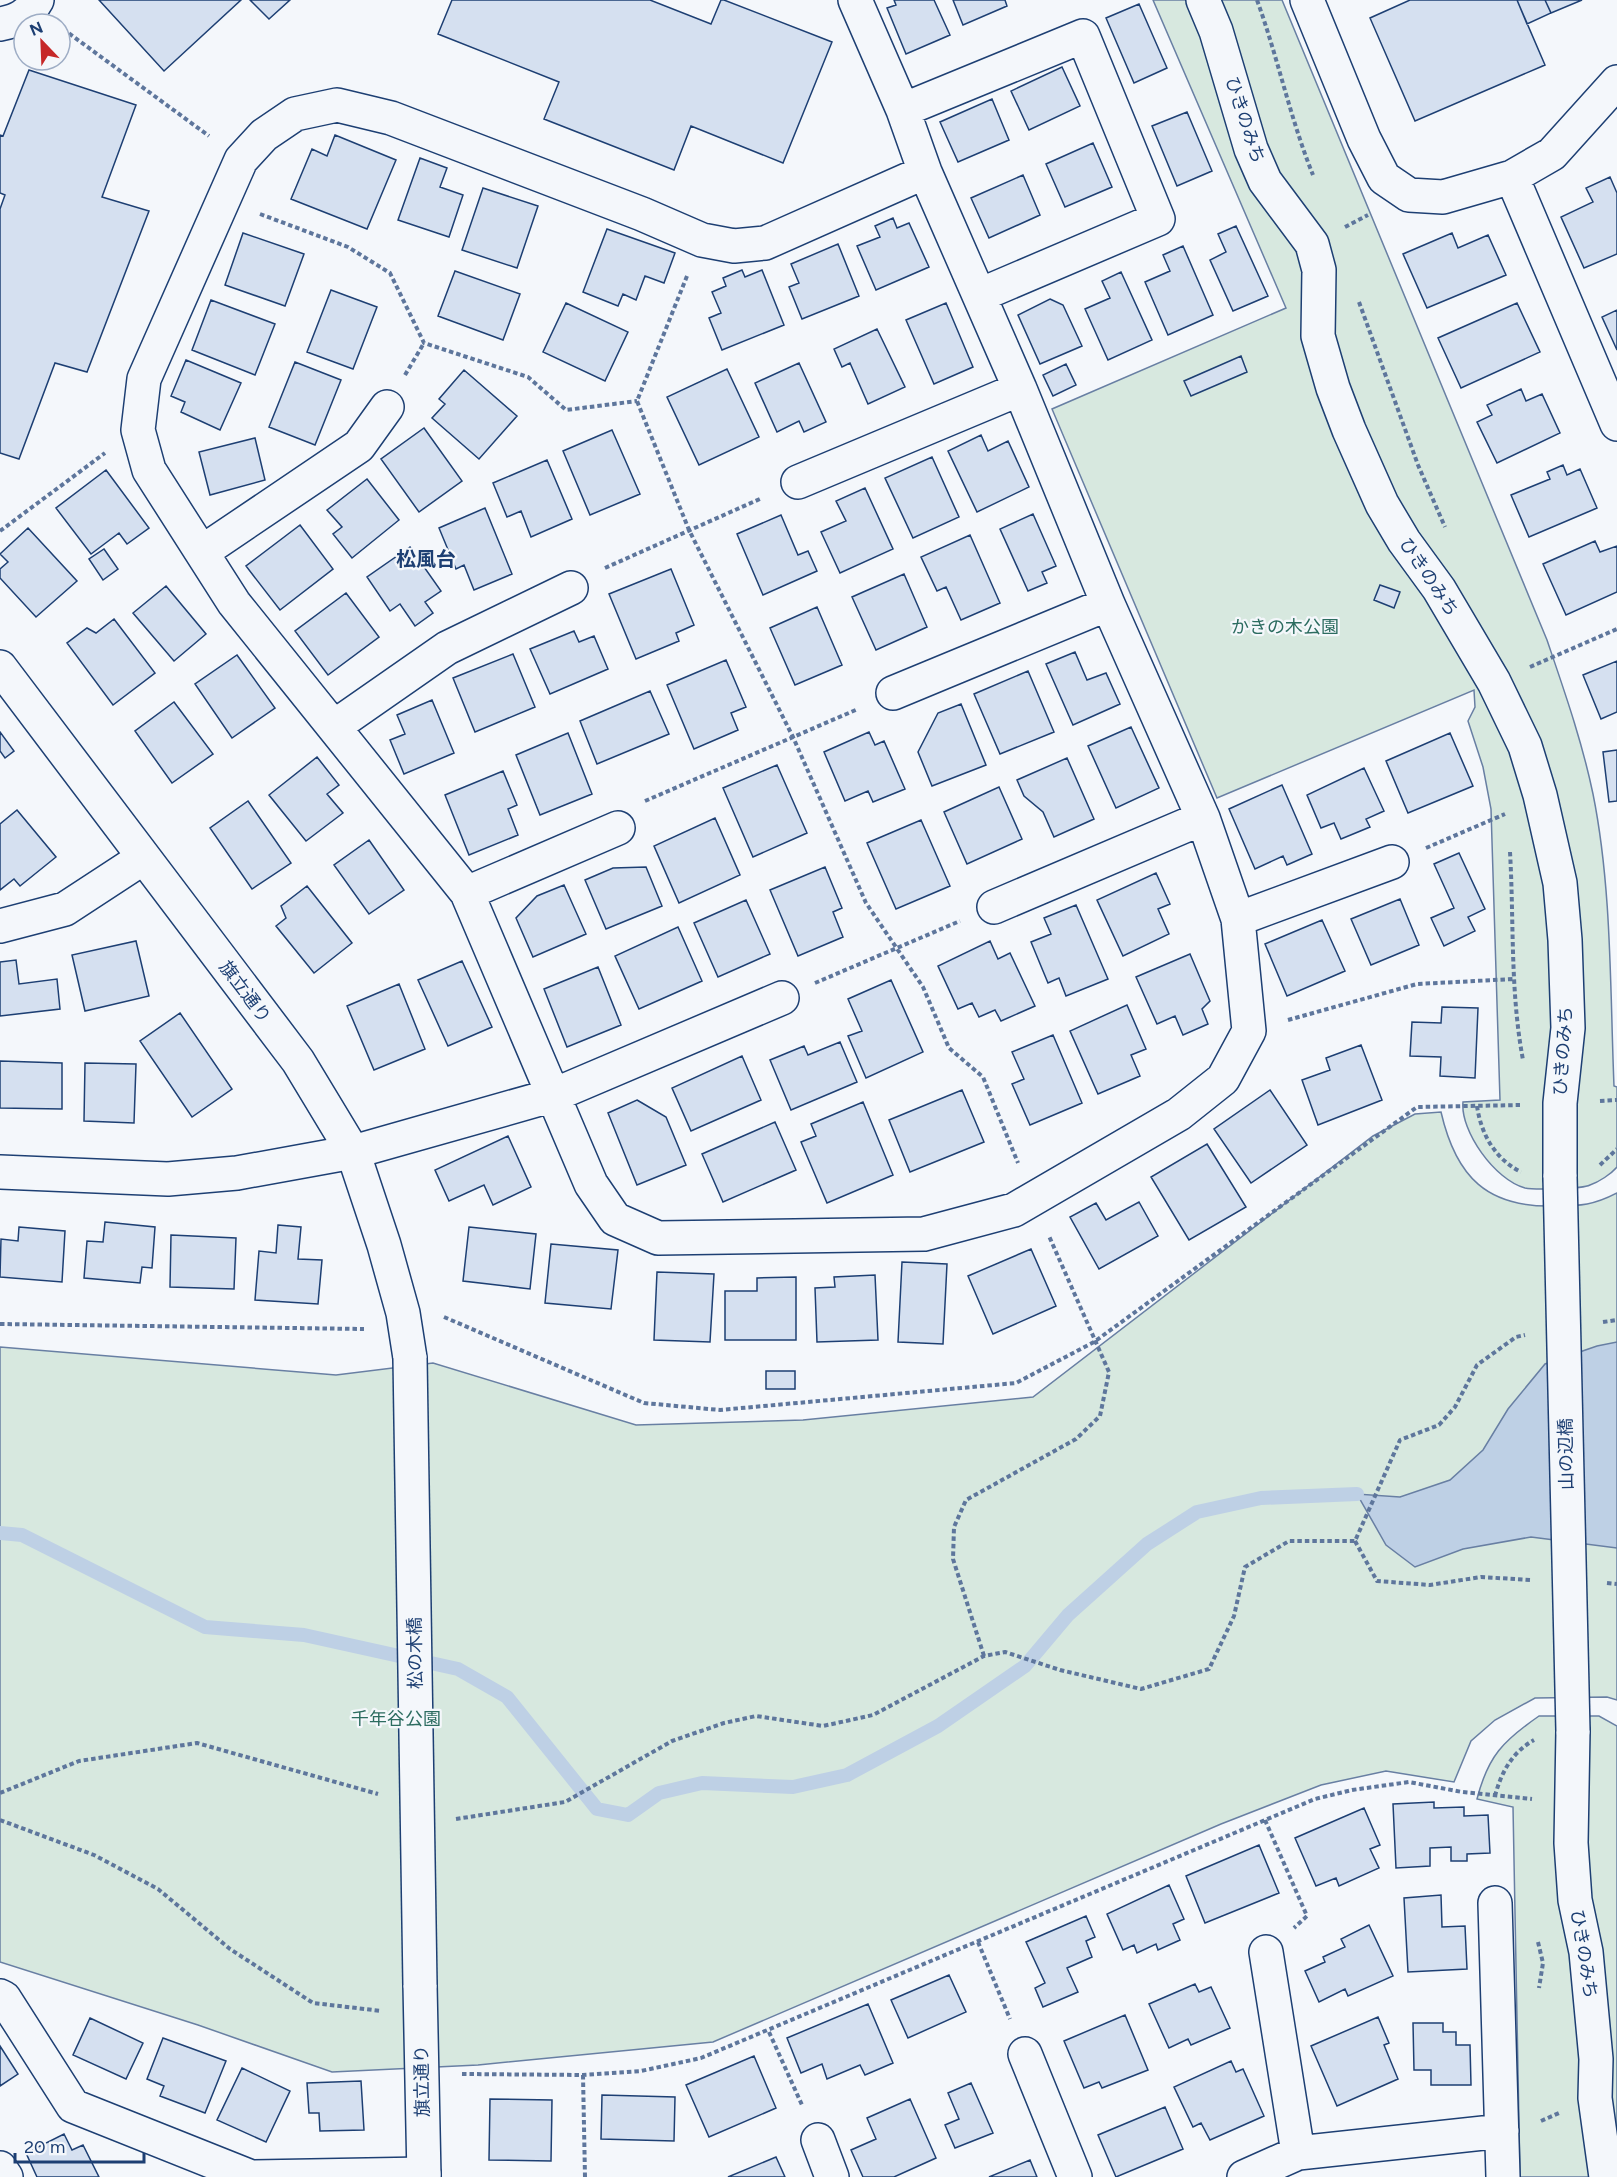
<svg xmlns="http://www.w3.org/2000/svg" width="1617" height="2177" font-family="Figtree,'Noto Sans JP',sans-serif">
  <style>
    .green { fill: #d7e8df; stroke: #687fa3; stroke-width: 1.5 }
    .water { fill: #bed0e5; stroke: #687fa3; stroke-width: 1.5 }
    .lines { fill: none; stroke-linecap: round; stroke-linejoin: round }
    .stream { stroke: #bed0e5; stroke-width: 14 }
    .building { fill: #d5e0f0; stroke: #1d3f73; stroke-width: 1.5 }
    .street-casing { stroke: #1d3f73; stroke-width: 36 }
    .secondary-casing { stroke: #1d3f73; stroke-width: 36 }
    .path { stroke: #5e769c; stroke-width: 4; stroke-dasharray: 4.5 3; stroke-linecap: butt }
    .street { stroke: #f4f7fb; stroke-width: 33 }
    .secondary { stroke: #f4f7fb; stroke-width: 33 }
    .street-bridge-casing { stroke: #1d3f73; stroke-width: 36; stroke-linecap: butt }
    .secondary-bridge-casing { stroke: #1d3f73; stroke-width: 36; stroke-linecap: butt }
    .street-bridge { stroke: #f4f7fb; stroke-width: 33 }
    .secondary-bridge { stroke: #f4f7fb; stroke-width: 33 }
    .labels { text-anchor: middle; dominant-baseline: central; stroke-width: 4.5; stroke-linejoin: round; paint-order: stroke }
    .street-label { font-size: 18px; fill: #1d3f73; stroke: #f4f7fb }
    .park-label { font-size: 18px; fill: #2c6c60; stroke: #f4f7fb }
    .neighbourhood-label { font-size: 20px; font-weight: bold; fill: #1d3f73; stroke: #f4f7fb }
  </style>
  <rect width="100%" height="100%" fill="#f4f7fb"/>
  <path class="green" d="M1153,0H1282L1547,640C1564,690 1582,741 1593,794C1612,888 1610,990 1614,1086L1617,1087V1167C1611,1174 1599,1182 1590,1185C1582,1189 1534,1190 1525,1188C1495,1180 1460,1131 1463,1102L1500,1100L1491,809L1483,767L1468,721L1475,707L1474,690L1217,798L1052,409L1286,308Z
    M1441,1112C1456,1177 1487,1208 1555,1206C1581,1206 1594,1205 1617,1193V1700L1607,1697L1535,1698L1495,1720L1471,1741L1454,1782L1386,1771L1321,1785L1221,1824L713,2042L478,2065L332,2072L198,2025L0,1962V1347L336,1375L433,1363L636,1425L803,1420L1033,1397L1373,1136L1415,1114Z
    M1539,1716H1599L1617,1726V2177H1520L1513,1807L1477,1799C1488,1756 1503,1741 1539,1716Z"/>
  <path class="water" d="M1617,1342V1548L1531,1537L1463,1549L1415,1567L1386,1545L1357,1494L1400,1497L1450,1480L1483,1450L1508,1409L1545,1364L1597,1346Z"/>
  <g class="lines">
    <path class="stream" d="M0,1533L22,1535L205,1627L304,1635L458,1669L507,1697L597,1809L628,1815L659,1793L702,1783L793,1787L847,1775L938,1726L1025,1666L1068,1615L1147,1544L1197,1512L1261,1498L1357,1494"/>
  </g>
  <path class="building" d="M99,0H241L164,71Z
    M250,0H290L269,19Z
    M452,0H650L711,24L721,0H724L832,42L783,163L691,126L674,170L544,119L559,82L438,34Z
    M894,0H934L950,35L906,54L887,8L896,5Z
    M953,0H1005L1007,6L963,25Z
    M1410,0H1517L1545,65L1415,121L1370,18Z
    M1517,0H1545L1551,13L1527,24Z
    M1545,0H1582L1551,13Z
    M1139,4L1167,68L1134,83L1106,18Z
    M1062,67L1080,106L1029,130L1011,91Z
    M29,70L136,105L102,197L149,211L87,372L55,363L19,459L0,453V209L5,195L0,193V135L3,136Z
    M992,99L1009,140L958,162L940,122Z
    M1187,112L1212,171L1177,186L1152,126Z
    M335,135L396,160L367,229L291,199L312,149L327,156Z
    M1093,143L1112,187L1065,207L1046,164Z
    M420,158L447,168L440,187L463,195L449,237L398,220Z
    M1023,175L1040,215L989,238L971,198Z
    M1610,177L1617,193V254L1584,268L1561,217L1593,202L1586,188Z
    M483,188L538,206L517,268L462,250Z
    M893,218L897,228L909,223L929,267L876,290L857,246L880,237L875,226Z
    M1236,226L1268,296L1233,311L1210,260L1226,252L1218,234Z
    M607,229L675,253L664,283L645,276L636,300L623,294L618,306L583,292Z
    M243,233L304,254L285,306L225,285Z
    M1452,233L1458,248L1488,235L1506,275L1427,308L1403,254Z
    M838,244L859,296L802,319L789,287L799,283L791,264Z
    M1183,246L1213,315L1168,335L1145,282L1170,271L1163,255Z
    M742,270L745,277L762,270L784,325L722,350L709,318L721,313L712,292L726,286L723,278Z
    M455,271L520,294L503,340L438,316Z
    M1121,272L1152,340L1108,360L1085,309L1110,298L1102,281Z
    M331,290L377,307L353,369L307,352Z
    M1050,299L1063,305L1082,346L1040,364L1018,315Z
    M211,300L275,324L255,375L192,350Z
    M566,303L628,332L605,381L543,352Z
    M946,303L973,367L934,384L906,320Z
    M1517,303L1540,352L1461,388L1438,338Z
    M1617,310V350L1602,317Z
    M877,329L905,387L868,404L850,363L842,367L834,349Z
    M1241,356L1247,372L1191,396L1184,381Z
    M186,360L241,383L220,430L181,412L185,402L171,396Z
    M295,362L341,380L315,445L269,427Z
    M799,363L826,422L804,432L799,421L777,432L755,383Z
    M1066,364L1076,385L1053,396L1043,375Z
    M727,369L759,437L699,465L667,397Z
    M464,370L517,416L479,459L432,418L445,404L439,399Z
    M1521,389L1526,401L1542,394L1560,433L1497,463L1477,422L1492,415L1487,405Z
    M424,428L462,481L419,512L381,459Z
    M612,430L640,494L590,515L563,451Z
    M981,435L988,451L1008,441L1029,487L977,512L948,451Z
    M255,438L265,480L210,495L199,452Z
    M932,457L959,517L913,538L885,478Z
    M547,460L572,519L531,537L521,511L507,517L493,483Z
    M1563,465L1567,475L1580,469L1597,508L1529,537L1511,495L1550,479L1547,472Z
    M106,470L149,528L127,544L119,533L91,554L56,508Z
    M367,479L399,520L352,558L333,534L342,527L327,510Z
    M865,488L893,549L840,573L821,532L846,521L836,501Z
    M485,508L512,574L474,590L464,565L456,569L439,528Z
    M1033,514L1056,566L1042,572L1047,583L1028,591L1000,529Z
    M781,515L798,555L808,551L817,571L763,595L737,534Z
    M300,525L333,569L280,610L246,566Z
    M28,528L77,581L36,617L0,578V569L8,562L0,554Z
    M970,535L1000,603L961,620L946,587L937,591L921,557Z
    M1595,541L1600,552L1617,546V592L1566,615L1543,564Z
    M410,547L441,591L425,602L433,613L415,626L400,604L390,611L367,577Z
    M104,549L118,569L103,580L89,559Z
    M671,569L694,625L676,633L679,641L636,659L609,594Z
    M904,574L927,627L876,650L852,597Z
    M1380,585L1400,592L1394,608L1374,600Z
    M166,586L206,634L174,661L133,613Z
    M346,593L379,637L328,675L295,631Z
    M817,607L842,665L795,685L770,628Z
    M114,619L155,673L113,705L67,643L87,628L96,633Z
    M574,631L579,642L594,636L608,669L550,694L530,649Z
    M1075,652L1087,680L1106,673L1120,704L1073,725L1046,664Z
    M513,654L535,707L475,732L453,678Z
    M237,655L275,708L232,738L195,684Z
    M726,660L746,707L731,713L738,730L694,749L667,685Z
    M1617,661V712L1601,719L1583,675Z
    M1028,671L1054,732L1000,754L974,694Z
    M650,691L669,734L597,764L580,721Z
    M432,700L454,753L404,774L390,740L405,734L397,715Z
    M174,702L213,754L172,783L135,731Z
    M961,704L986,765L932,786L918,752L938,713Z
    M1131,727L1159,788L1116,808L1088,746Z
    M0,732L14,751L5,758L0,751Z
    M869,732L875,745L884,741L905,789L873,802L868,791L845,801L824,752Z
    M568,733L592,794L540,815L516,755Z
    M1450,733L1473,786L1408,813L1386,761Z
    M1617,750V801L1609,802L1603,752Z
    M317,757L339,785L327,794L343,813L306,841L269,795Z
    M1067,758L1094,819L1054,837L1043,812L1024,796L1017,780Z
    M777,765L807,833L753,857L723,788Z
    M1364,768L1384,811L1366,819L1370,827L1341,839L1334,823L1321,828L1307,795Z
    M503,771L517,805L508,809L518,835L469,855L445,795Z
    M1282,785L1312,854L1287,865L1283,856L1255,869L1229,809Z
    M999,787L1022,839L967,864L944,812Z
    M248,801L291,863L252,889L210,828Z
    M17,810L56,857L20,886L14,879L0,890V824Z
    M715,818L740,875L679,903L654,846Z
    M921,820L950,886L896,909L867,843Z
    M369,840L404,890L369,914L334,865Z
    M1459,853L1485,909L1468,917L1475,931L1444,946L1431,918L1454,908L1434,864Z
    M646,867L662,906L606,929L585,880L613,868Z
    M825,867L842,908L833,912L843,937L798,956L770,890Z
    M1156,873L1170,904L1158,909L1169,934L1123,956L1097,900Z
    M564,885L586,934L533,957L516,918L537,896Z
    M307,886L352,943L314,973L276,926L286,918L281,906Z
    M1400,899L1419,945L1371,965L1351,919Z
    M746,900L770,954L718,977L694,923Z
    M1076,905L1108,979L1066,996L1059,978L1048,983L1031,942L1051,934L1044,918Z
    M1322,920L1345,971L1287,996L1265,944Z
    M678,927L702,981L639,1009L615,956Z
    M136,941L149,996L85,1011L72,955Z
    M990,941L998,959L1010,953L1035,1006L1001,1021L995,1010L979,1017L972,1003L958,1009L938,966Z
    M1190,954L1210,1001L1202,1009L1208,1024L1183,1035L1175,1016L1157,1024L1136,977Z
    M16,960L19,984L57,979L60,1009L0,1016V962Z
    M462,961L492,1027L448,1046L418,980Z
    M598,967L621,1025L567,1047L544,989Z
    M891,980L923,1052L866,1078L848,1036L862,1031L848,999Z
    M399,984L425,1049L374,1070L347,1006Z
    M1127,1005L1146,1049L1131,1055L1140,1076L1098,1094L1070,1031Z
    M1442,1007L1478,1008L1475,1078L1440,1076L1441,1057L1410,1056L1412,1022L1441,1023Z
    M180,1013L232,1089L192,1117L140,1041Z
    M1053,1035L1082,1103L1030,1125L1012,1084L1024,1079L1012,1052Z
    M840,1042L857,1082L791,1110L770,1060L804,1046L808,1055Z
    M1361,1045L1382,1100L1318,1125L1302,1080L1330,1070L1326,1058Z
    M742,1056L761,1100L691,1131L672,1088Z
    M0,1061L62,1063V1109L0,1108Z
    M85,1063L136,1064L134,1123L84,1121Z
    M962,1090L984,1142L910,1172L889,1120Z
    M1270,1090L1307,1145L1251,1183L1214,1129Z
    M637,1100L666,1117L686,1165L637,1185L608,1113Z
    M863,1102L893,1175L827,1203L801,1142L816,1136L811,1124Z
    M775,1122L796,1170L723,1202L702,1154Z
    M508,1136L531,1187L493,1205L484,1185L449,1201L435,1170Z
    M1207,1144L1246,1207L1189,1240L1151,1177Z
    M1139,1202L1158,1236L1099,1269L1070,1217L1096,1203L1106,1220Z
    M105,1222L155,1227L152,1268L142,1267L140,1283L84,1278L87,1241L103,1242Z
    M278,1225L301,1227L298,1259L322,1260L318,1304L255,1300L259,1251L276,1253Z
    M19,1227L65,1231L62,1282L0,1277L1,1239L18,1241Z
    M469,1227L536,1234L530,1289L463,1281Z
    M171,1235L236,1238L234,1289L170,1287Z
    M551,1244L618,1250L611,1309L545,1303Z
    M1031,1249L1056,1306L993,1334L968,1276Z
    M902,1262L947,1264L943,1344L898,1342Z
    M657,1272L714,1274L710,1342L654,1340Z
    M875,1275L878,1340L817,1342L815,1288L835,1287L834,1277Z
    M796,1277V1340H725V1291H757V1278Z
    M766,1371H795V1389H766Z
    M1434,1802V1808L1464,1807V1816L1488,1815L1490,1853L1467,1854V1861H1451V1847L1430,1848V1866L1396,1868L1393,1804Z
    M1364,1808L1380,1845L1370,1849L1379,1868L1339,1886L1336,1878L1316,1886L1295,1838Z
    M1259,1845L1279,1893L1205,1923L1186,1876Z
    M1169,1885L1184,1919L1173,1924L1180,1940L1158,1950L1156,1944L1137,1953L1134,1945L1123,1950L1107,1914Z
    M1441,1895L1442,1927L1465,1926L1467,1969L1408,1972L1404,1898Z
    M1086,1916L1095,1937L1086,1941L1092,1957L1067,1968L1078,1992L1043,2007L1035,1988L1045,1983L1026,1942Z
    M1369,1925L1393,1976L1348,1996L1345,1989L1319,2002L1305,1971L1325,1962L1323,1957L1345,1947L1341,1939Z
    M949,1975L966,2012L908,2038L891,2000Z
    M1195,1984L1199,1992L1211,1987L1230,2028L1191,2045L1188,2039L1169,2048L1149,2004Z
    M868,2004L893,2063L865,2075L860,2065L827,2079L822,2064L801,2073L787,2038Z
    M1125,2015L1148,2070L1102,2088L1099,2082L1084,2088L1064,2041Z
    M1378,2017L1389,2043L1384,2045L1398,2079L1337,2106L1311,2046Z
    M90,2018L143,2043L126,2079L73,2055Z
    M1413,2023H1443V2032H1456V2045H1470L1471,2085H1431V2070H1414Z
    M163,2038L226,2061L205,2113L160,2096L164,2086L147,2079Z
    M0,2046L18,2074L0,2086Z
    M754,2056L776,2108L709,2137L686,2085Z
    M1231,2061L1236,2072L1243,2069L1264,2116L1210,2140L1201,2123L1193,2127L1174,2087Z
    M242,2068L290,2091L266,2142L217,2120Z
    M361,2081L364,2130L320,2131L319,2113H309L307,2083Z
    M971,2083L993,2133L955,2148L945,2125L959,2119L948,2093Z
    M602,2095L675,2097L674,2141L601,2139Z
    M490,2099L552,2100L551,2161L489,2160Z
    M910,2099L936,2158L894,2177H863L851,2150L876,2139L867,2118Z
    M1165,2107L1183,2149L1116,2177L1098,2135Z
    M64,2134L72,2150L83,2145L99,2177H37L26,2153Z
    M776,2157L785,2177H728Z
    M1030,2160L1037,2177H989Z"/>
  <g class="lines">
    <g class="street-casing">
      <path id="street" d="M855,0L903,110L925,172L1020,389L1108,604L1203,818L1238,919L1249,1031L1223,1079L1179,1114L1014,1210L924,1234L658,1238L615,1219L591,1184L467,893L234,603L149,470L138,430L144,379L241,160L264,135L295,114L337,105L391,118L642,214L702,240L734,246L765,243L925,172
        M1203,0L1216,31L1251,149L1265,181L1312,244L1319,270L1318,336L1333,388L1349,430L1382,504L1404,541L1439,589L1494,682L1525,746L1540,795L1560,883L1565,940L1568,1028L1560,1103V1177
        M1307,0L1364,139L1384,178L1409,195L1443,197L1512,177L1617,424
        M0,24C17,21 29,15 37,0
        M903,110L1083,36L1158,219L980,295
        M1512,177L1552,154L1617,82
        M798,482L1020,389
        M202,552L359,446L387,407
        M893,693L1108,604
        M335,726L447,648L571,588
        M467,893L618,828
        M994,907L1203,818
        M1238,919L1392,862
        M0,926L65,909L143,858
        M0,1172L168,1179L237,1173L353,1152L554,1095L782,998
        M1573,1731L1571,1843L1575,1900L1586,1952L1596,2059L1595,2098L1606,2177
        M1495,1903L1503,2177
        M1266,1952L1298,2153
        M0,1996L4,1998L73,2106L251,2177L424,2174
        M1025,2054L1075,2177
        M818,2140L832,2177
        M0,2168L6,2177
        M1244,2177L1298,2153L1502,2131"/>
    </g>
    <g class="secondary-casing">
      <path id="secondary" d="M0,667L298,1061L353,1152L384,1245L403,1313L410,1358
        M420,1985L424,2177"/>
    </g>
    <path class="path" d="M1257,0C1278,58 1290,118 1313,175
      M63,29L209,136
      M260,214L348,247L390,273L424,343L528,377L566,410L637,401
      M1345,227L1368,215
      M687,276L637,401L689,530L793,737L866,903L923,987L949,1048L983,1077L1018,1163
      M1359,302L1418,465L1445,527
      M405,375L424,343
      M0,531L105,453
      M605,568L762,498
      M1530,667L1617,629
      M645,801L858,709
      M1426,848L1505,814
      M1510,852C1514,921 1510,991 1523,1060
      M815,983L960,921
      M1288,1020L1417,984L1514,979
      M1600,1101L1617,1100
      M1477,1106C1481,1134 1495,1159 1521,1172
      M1600,1165L1617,1149
      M444,1317L644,1403L720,1410L1016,1383L1094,1342L1417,1107L1520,1105
      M1603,1322L1617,1320
      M0,1324L364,1329
      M1355,1541L1377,1581L1430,1585L1481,1577L1531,1580
      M1607,1583L1617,1584
      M984,1656L953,1559L954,1527L966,1500L1076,1439L1100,1416L1109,1372L1049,1236
      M0,1793L79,1761L197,1743L378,1794
      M1495,1796C1501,1773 1512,1752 1534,1740
      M456,1819L565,1802L672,1741L724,1723L756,1716L823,1726L873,1715L984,1656L1005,1652L1060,1670L1141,1689L1209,1669L1234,1616L1245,1567L1289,1541H1355L1400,1440L1439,1425L1455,1407L1477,1365L1516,1337L1525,1335
      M0,1820L94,1855L158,1889L230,1949L313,2003L382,2011
      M1265,1820L1307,1916L1294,1928
      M978,1942L1010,2019
      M1538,1942L1543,1963L1539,1988
      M769,2032L802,2105
      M462,2074L583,2075L641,2071L701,2058L1315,1799L1352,1790L1409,1782L1462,1792L1532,1799
      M583,2075L585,2177
      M1541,2121L1559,2113"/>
    <use href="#street" class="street"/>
    <use href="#secondary" class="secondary"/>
    <g class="street-bridge-casing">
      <path id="street-bridge" d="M1560,1177L1573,1731"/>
    </g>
    <g class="secondary-bridge-casing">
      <path id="secondary-bridge" d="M410,1358L420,1985"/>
    </g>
    <use href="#street-bridge" class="street-bridge"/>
    <use href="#secondary-bridge" class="secondary-bridge"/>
  </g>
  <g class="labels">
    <g class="street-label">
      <text transform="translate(1245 120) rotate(72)">ひきのみち</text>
      <text transform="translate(1429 577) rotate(56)">ひきのみち</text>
      <text transform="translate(245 992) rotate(53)">旗立通り</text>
      <text transform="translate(1563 1051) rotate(-86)">ひきのみち</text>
      <text transform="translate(1566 1454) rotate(-91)">山の辺橋</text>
      <text transform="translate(415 1653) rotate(-91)">松の木橋</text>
      <text transform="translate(1584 1954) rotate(81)">ひきのみち</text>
      <text transform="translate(422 2081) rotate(-91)">旗立通り</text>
    </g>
    <g class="park-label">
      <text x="1285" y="627">かきの木公園</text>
      <text x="396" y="1719">千年谷公園</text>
    </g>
    <g class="neighbourhood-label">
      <text x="426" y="559">松風台</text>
    </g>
  </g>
  <g transform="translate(42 42) rotate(337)"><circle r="28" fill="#f4f7fb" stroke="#9eadc5" stroke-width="1.5"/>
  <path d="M0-4.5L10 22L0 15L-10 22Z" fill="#c62828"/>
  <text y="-9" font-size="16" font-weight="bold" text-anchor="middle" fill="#1d3f73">N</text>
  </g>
  <path d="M15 2153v9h129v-9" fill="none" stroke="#1d3f73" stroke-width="3"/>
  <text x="24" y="2153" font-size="18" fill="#1d3f73" stroke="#f4f7fb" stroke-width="4.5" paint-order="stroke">20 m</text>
</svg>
